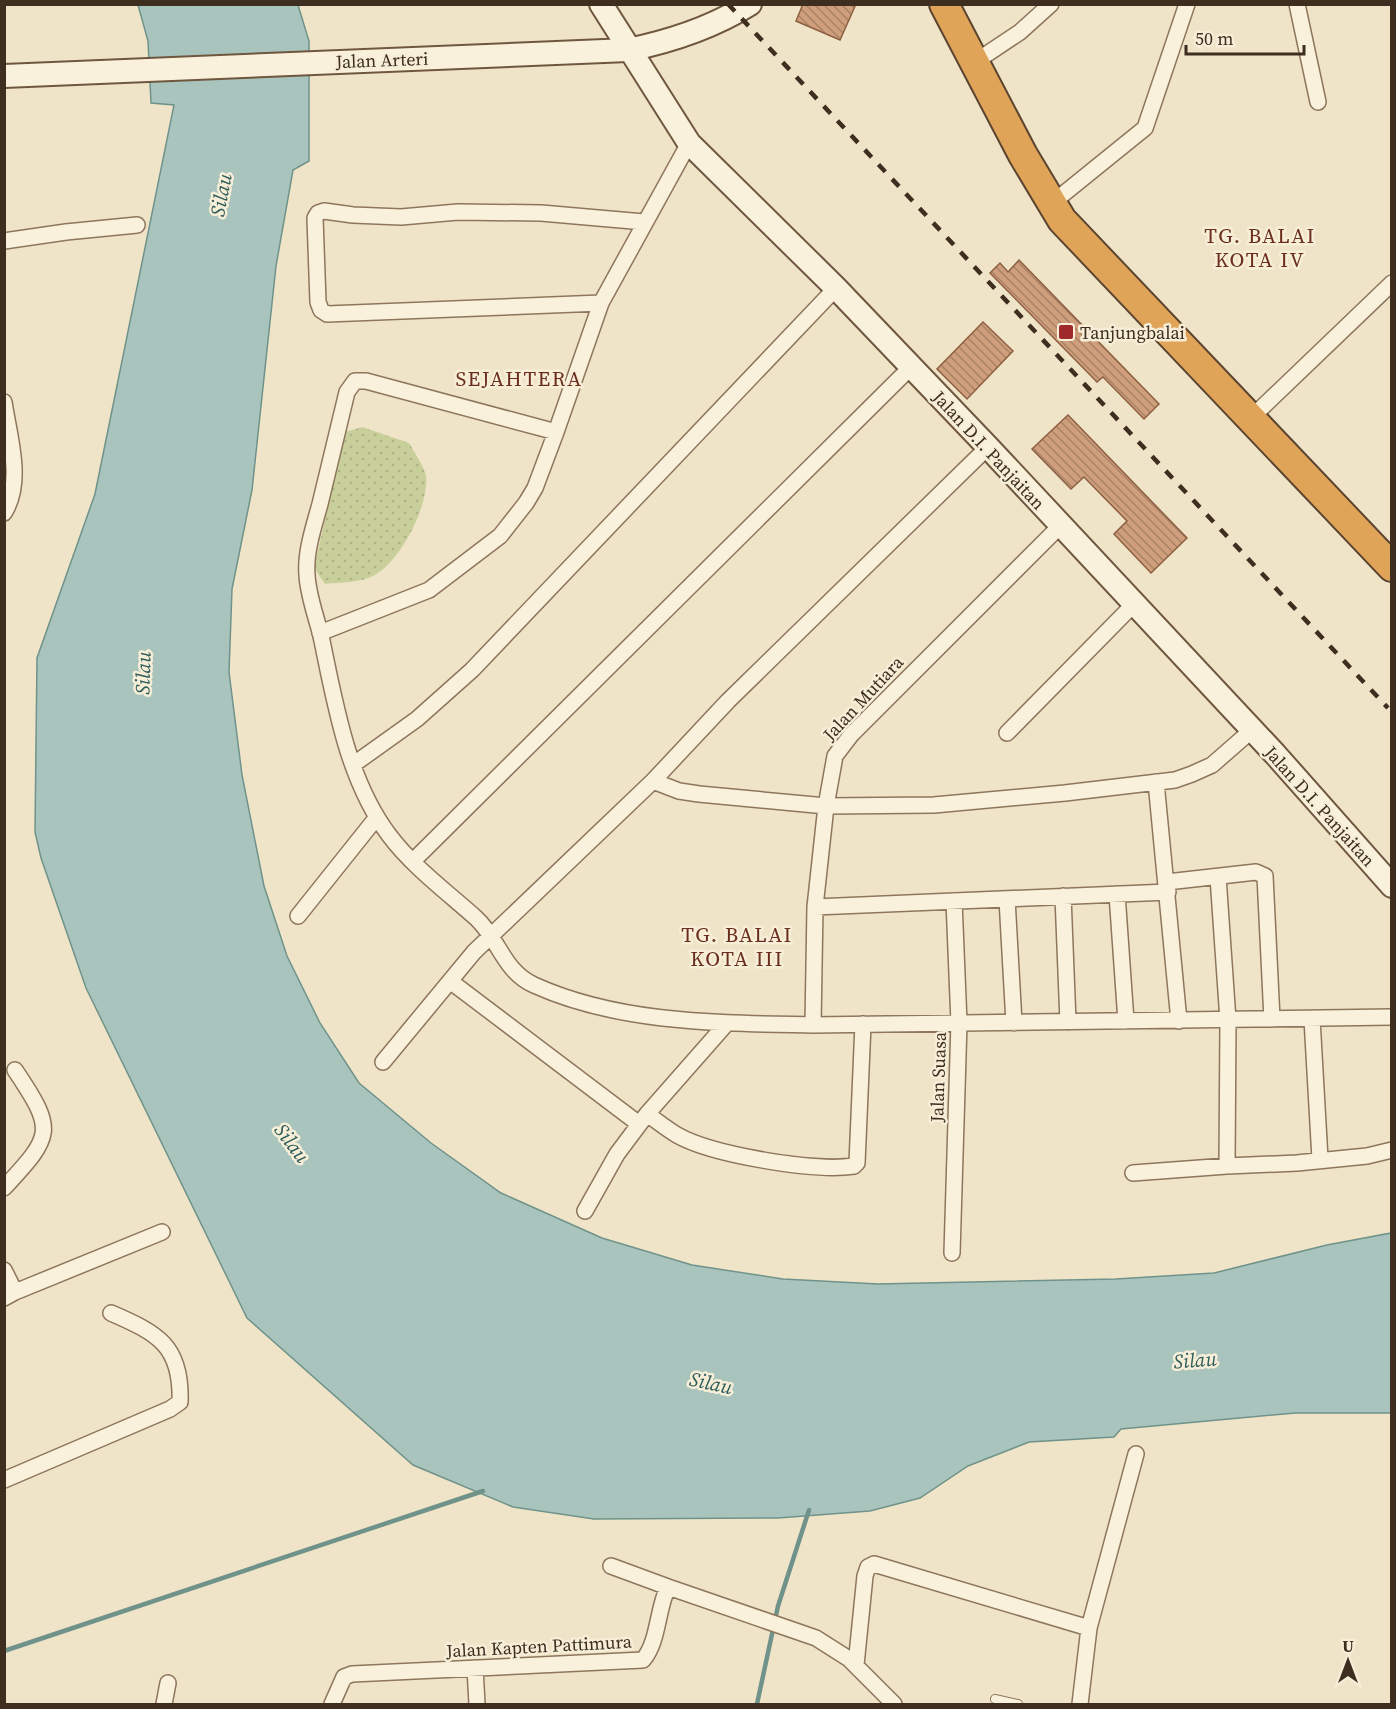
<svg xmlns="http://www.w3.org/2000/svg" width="1396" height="1709" font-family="'Source Serif 4',serif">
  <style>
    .park { fill: url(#park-dots) }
    .water { fill: #a9c4bc; stroke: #6f938a; stroke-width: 1.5 }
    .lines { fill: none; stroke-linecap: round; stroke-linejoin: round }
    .stream { stroke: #6f938a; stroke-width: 4.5 }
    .building { fill: url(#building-back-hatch); stroke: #8d5f41; stroke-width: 1.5 }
    .lane-casing { stroke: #8d765c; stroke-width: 10 }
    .street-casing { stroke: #8d765c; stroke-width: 18 }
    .secondary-casing { stroke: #6f573f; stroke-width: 26 }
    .highway-casing { stroke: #5b4430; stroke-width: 32 }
    .lane { stroke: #faf1dc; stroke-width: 8 }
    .street { stroke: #faf1dc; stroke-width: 15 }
    .secondary { stroke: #faf1dc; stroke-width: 22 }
    .highway { stroke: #e0a458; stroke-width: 28 }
    .rail { stroke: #3d2e20; stroke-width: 4.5; stroke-dasharray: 10 10; stroke-linecap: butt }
    .poi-dot { fill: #9e2a2b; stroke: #f7eed8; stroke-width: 2 }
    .labels { text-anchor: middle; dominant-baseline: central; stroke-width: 5; stroke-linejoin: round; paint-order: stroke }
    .street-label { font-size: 18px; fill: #3d2e20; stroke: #f7eed8 }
    .poi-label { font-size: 18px; fill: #3d2e20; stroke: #f7eed8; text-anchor: start }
    .water-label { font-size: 20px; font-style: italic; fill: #2f5d5a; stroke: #f7eed8 }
    .quarter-label { font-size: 21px; letter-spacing: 1.5px; fill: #6b2e1e; stroke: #f7eed8 }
  </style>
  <defs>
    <pattern id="park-dots" width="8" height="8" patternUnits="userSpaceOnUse" patternTransform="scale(1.5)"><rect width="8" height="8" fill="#c9cf9b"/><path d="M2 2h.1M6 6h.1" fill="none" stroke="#aeb285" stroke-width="1.8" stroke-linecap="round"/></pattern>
    <pattern id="building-back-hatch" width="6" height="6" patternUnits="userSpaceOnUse" patternTransform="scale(1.5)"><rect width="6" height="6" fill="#cf9f7d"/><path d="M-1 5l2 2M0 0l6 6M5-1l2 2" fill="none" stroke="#a98266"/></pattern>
  </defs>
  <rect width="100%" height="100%" fill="#f0e4c8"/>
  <path class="park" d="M362,427L409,443C414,452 424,466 426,476C429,506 401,560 375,575C362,583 340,582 325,584L314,568L345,432Z"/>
  <path class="water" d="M138,5H298L309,41V161L293,170L276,266L252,490L232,589L229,672L242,775L264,886L287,956L320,1023L359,1083L431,1143L501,1193L602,1238L692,1265L783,1279L878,1284L1116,1279L1214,1273L1327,1245L1391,1233V1413H1295L1121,1429L1114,1437L1029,1442L968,1466L920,1498L870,1511L778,1518L594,1519L513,1507L413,1465L247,1318L86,988L41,858L35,832L37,658L95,494L174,105L151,103L148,41Z"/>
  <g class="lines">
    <path class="stream" d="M4,1651L483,1491
      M757,1704L778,1606L809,1510"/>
  </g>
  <path class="building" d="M803,4H856L840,40L796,21Z
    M1019,260L1159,404L1144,419L1103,377L1097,382L990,273L1000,263L1008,272Z
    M983,322L1013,351L967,399L937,369Z
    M1068,415L1187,538L1151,573L1114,534L1127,521L1084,477L1071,489L1032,449Z"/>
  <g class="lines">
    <g class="lane-casing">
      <path id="lane" d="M995,1699L1018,1704"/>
    </g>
    <g class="street-casing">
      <path id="street" d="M1297,4L1318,102
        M975,62L1020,32L1051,4
        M1051,204L1145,128L1187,4
        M4,241L66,232L137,225
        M601,303L327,314L321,310L318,302L315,218L318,213L324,211L353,215L401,217L458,212L541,213L644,222
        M4,402C9,436 24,482 4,513
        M1249,420L1392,283
        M556,432L366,381H355L347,392C338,429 329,467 320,504C314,526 305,552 307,575C308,595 316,616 321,636C335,703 347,779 389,835C412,866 447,892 476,918C499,939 503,971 534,985C620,1024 721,1023 813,1025L1392,1017
        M320,633L429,590L500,536L526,503L535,488L556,432L601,303L689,143
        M1007,733L1135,603
        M354,764L417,719L472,670L836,288
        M653,781L679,791L699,794L826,806L934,805L1065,793L1175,780L1192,774L1212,765L1252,730
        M1156,782L1179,1021
        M413,861L911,367
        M1218,877L1228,1020L1227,1166L1297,1163L1367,1156L1392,1150
        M1167,882L1256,872L1265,876L1272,1019
        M1117,894L1126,1021
        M1063,896L1068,1022
        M1007,899L1014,1023
        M815,907L1168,892
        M298,916L377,817
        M450,981L639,1124
        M1312,1019L1320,1159
        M813,1025L815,907L826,806L835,756L851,735L1060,526
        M383,1062L474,952L653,781L728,701L988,447
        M647,1114C657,1121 667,1129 677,1135C712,1155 815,1172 854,1166L857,1163L863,1024
        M1133,1173L1227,1166
        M4,1188C53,1135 56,1131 15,1070
        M585,1211L617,1154L647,1114L727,1023
        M952,1253L959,1023L954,901
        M4,1270L15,1292L4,1298
        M15,1292L162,1232
        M4,1480L170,1409L180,1402C182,1345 157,1333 111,1313
        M611,1566L668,1587
        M856,1665L865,1576L868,1567L874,1564L1089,1628
        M475,1668L477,1704
        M164,1704L168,1683
        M332,1704L344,1677L352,1674L643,1660C659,1641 657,1609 668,1587L816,1638L849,1659L894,1704
        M1080,1704L1089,1628L1136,1454"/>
    </g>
    <g class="secondary-casing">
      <path id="secondary" d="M601,4L689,143L836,288L988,447L1275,754L1392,886
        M4,76L628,50C672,41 712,28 750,4"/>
    </g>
    <g class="highway-casing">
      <path id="highway" d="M944,4L1023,155L1062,220L1392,567"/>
    </g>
    <use href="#lane" class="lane"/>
    <use href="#street" class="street"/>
    <use href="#secondary" class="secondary"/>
    <use href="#highway" class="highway"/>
    <path class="rail" d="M728,4L1388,708"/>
  </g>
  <rect class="poi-dot" x="1058" y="324" width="16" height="16" rx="3"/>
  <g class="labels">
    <g class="street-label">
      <text transform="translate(382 60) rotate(-2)">Jalan Arteri</text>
      <text transform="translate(989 450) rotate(47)">Jalan D.I. Panjaitan</text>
      <text transform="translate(863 698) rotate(-47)">Jalan Mutiara</text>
      <text transform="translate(1320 806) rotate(48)">Jalan D.I. Panjaitan</text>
      <text transform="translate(938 1077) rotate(-88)">Jalan Suasa</text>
      <text transform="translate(539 1646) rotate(-3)">Jalan Kapten Pattimura</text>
    </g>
    <g class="poi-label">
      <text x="1080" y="332">Tanjungbalai</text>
    </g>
    <g class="water-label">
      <text transform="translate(221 195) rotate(-79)">Silau</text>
      <text transform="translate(143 673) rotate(-88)">Silau</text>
      <text transform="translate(292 1143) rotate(53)">Silau</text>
      <text transform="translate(1195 1360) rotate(-4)">Silau</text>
      <text transform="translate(711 1383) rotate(12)">Silau</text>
    </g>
    <g class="quarter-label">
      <text x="1260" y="235">TG. BALAI<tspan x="1260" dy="24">KOTA IV</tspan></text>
      <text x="519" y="378">SEJAHTERA</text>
      <text x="737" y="934">TG. BALAI<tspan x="737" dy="24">KOTA III</tspan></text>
    </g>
  </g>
  <rect width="1396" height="1709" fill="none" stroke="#3d2e20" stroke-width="12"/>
  <g transform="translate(1348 1661)" stroke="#f7eed8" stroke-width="4.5" paint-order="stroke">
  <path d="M0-4.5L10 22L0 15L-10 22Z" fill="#3d2e20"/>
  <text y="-9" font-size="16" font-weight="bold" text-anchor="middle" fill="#3d2e20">U</text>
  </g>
  <path d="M1186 45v9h118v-9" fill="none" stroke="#3d2e20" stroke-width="3"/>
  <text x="1195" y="45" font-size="18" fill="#3d2e20" stroke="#f7eed8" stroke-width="4.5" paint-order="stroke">50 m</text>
</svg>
